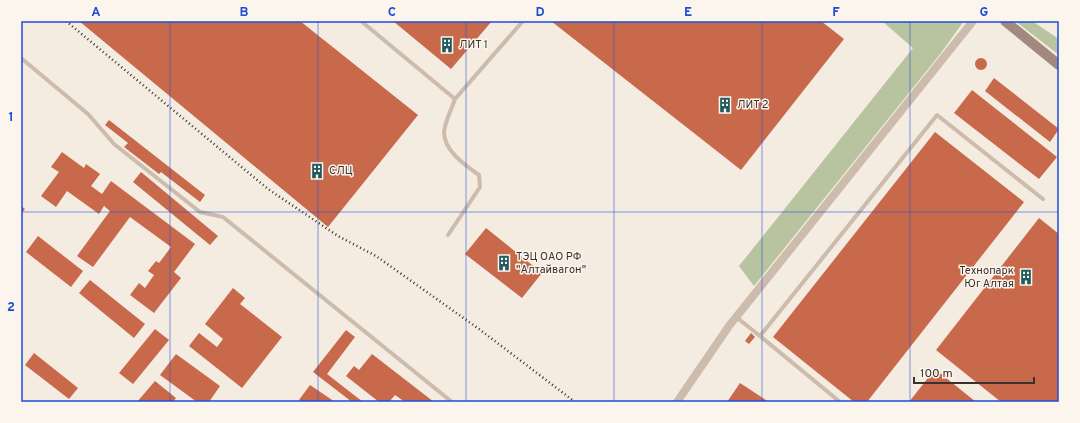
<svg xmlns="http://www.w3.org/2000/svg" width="1080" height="423" font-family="Overpass,sans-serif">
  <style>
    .green { fill: #b8c4a0 }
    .building { fill: #c8694b }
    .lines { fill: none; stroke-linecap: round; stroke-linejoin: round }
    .lane { stroke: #cdbbac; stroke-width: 4 }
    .street { stroke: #cdbbac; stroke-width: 8 }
    .secondary { stroke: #a18a7d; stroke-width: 10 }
    .rail { stroke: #3b302b; stroke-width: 2.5; stroke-dasharray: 1 3; stroke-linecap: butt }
    .grid { fill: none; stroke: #1d4ed8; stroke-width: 1; stroke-opacity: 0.55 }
    .labels { text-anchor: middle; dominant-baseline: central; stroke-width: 3; stroke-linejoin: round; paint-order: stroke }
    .poi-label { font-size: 11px; fill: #3b302b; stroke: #fbf5ee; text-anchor: start }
    .neatline { fill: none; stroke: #1d4ed8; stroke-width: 1.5 }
    .grid-label { font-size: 13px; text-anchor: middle; font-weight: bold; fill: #1d4ed8 }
  </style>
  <rect width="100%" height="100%" fill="#f4ebe1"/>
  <path class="green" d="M882,21H964L941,53L754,286L739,266L913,48Z
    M1015,21H1032L1059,39V55Z"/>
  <path class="building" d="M79,21H300L418,115L328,227Z
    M393,21H492L451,69Z
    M551,21H821L844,39L741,170Z
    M975 64a6 6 0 1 1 12 0a6 6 0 1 1-12 0Z
    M994,78L1059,129L1050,142L985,91Z
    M972,90L1057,157L1039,179L954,113Z
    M109,120L205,195L200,202L161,172L159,174L124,147L128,143L105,125Z
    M935,132L1024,202L867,402H854L773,337Z
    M62,152L84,168L86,164L100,174L91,186L102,194L111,181L195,244L174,272L181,278L154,313L130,295L139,283L145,288L154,275L148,271L156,261L159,263L171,247L130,217L93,267L77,256L110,211L104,206L99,214L67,191L56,207L41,196L59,172L51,167Z
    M141,172L218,236L210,245L133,182Z
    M21,206L25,209L21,214Z
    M1039,218L1059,234V402H1001L936,350Z
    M486,228L542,273L522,298L465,254Z
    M38,236L83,271L71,287L26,252Z
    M90,280L145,324L134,338L79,293Z
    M233,288L245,298L240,304L282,337L242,388L189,346L199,333L217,347L223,339L205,324Z
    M155,329L169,340L133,384L119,373Z
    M346,330L355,337L327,374L363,402H352L313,372Z
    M751,333L755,337L749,344L745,341Z
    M34,353L78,388L69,399L25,365Z
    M176,354L220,386L209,402H197L160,375Z
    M372,354L434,402H405L395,395L389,402H379L346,376L354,366L359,370Z
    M935,369L976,402H909Z
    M155,381L176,398L173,402H137Z
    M740,383L769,402H727Z
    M310,385L335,402H302L299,400Z"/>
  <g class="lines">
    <path class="lane" d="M361,21L455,99L523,21
      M21,58L88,114L114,144L200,212L223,217L452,402
      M448,235L480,187L479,175C465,165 444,151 444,132C445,122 452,108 455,99
      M736,317L760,336L937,115L1043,199
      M760,336L840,402"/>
    <path class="street" d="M677,402L729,326L973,21"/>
    <path class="secondary" d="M1005,21L1059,65"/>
    <path class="rail" d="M66,21L268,189L338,236L376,256L479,329L575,402"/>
  </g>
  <path class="grid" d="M170,21V402M318,21V402M466,21V402M614,21V402M762,21V402M910,21V402M21,212H1059"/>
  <defs>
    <g id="building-bare" transform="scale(1.2)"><path d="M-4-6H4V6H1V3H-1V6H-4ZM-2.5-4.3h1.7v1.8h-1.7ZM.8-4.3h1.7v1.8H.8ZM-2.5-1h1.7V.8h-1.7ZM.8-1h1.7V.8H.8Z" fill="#1f5a5e" stroke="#fbf5ee" stroke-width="2.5" paint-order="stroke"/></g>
  </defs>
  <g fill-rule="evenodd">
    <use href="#building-bare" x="447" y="45"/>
    <use href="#building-bare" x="725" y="105"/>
    <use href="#building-bare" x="317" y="171"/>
    <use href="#building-bare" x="504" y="263"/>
    <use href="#building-bare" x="1026" y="277"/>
  </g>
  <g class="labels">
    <g class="poi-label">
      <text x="459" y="45">ЛИТ 1</text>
      <text x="737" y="105">ЛИТ 2</text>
      <text x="329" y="171">СЛЦ</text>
      <text x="516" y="257">ТЭЦ ОАО РФ<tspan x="516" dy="13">"Алтайвагон"</tspan></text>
      <text x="1014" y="271" text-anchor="end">Технопарк<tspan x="1014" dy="13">Юг Алтая</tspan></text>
    </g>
  </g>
  <rect width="1080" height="423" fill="none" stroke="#fbf5ee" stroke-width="44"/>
  <path d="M914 377v6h120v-6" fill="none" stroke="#3b302b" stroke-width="2"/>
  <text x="920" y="377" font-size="12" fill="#3b302b" stroke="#fbf5ee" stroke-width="3" paint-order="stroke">100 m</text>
  <rect x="22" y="22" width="1036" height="379" class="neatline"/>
  <g class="grid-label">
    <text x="96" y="16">A</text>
    <text x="244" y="16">B</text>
    <text x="392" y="16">C</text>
    <text x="540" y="16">D</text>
    <text x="688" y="16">E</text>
    <text x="836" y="16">F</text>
    <text x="984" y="16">G</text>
    <text x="11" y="121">1</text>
    <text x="11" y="311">2</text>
  </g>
</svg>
